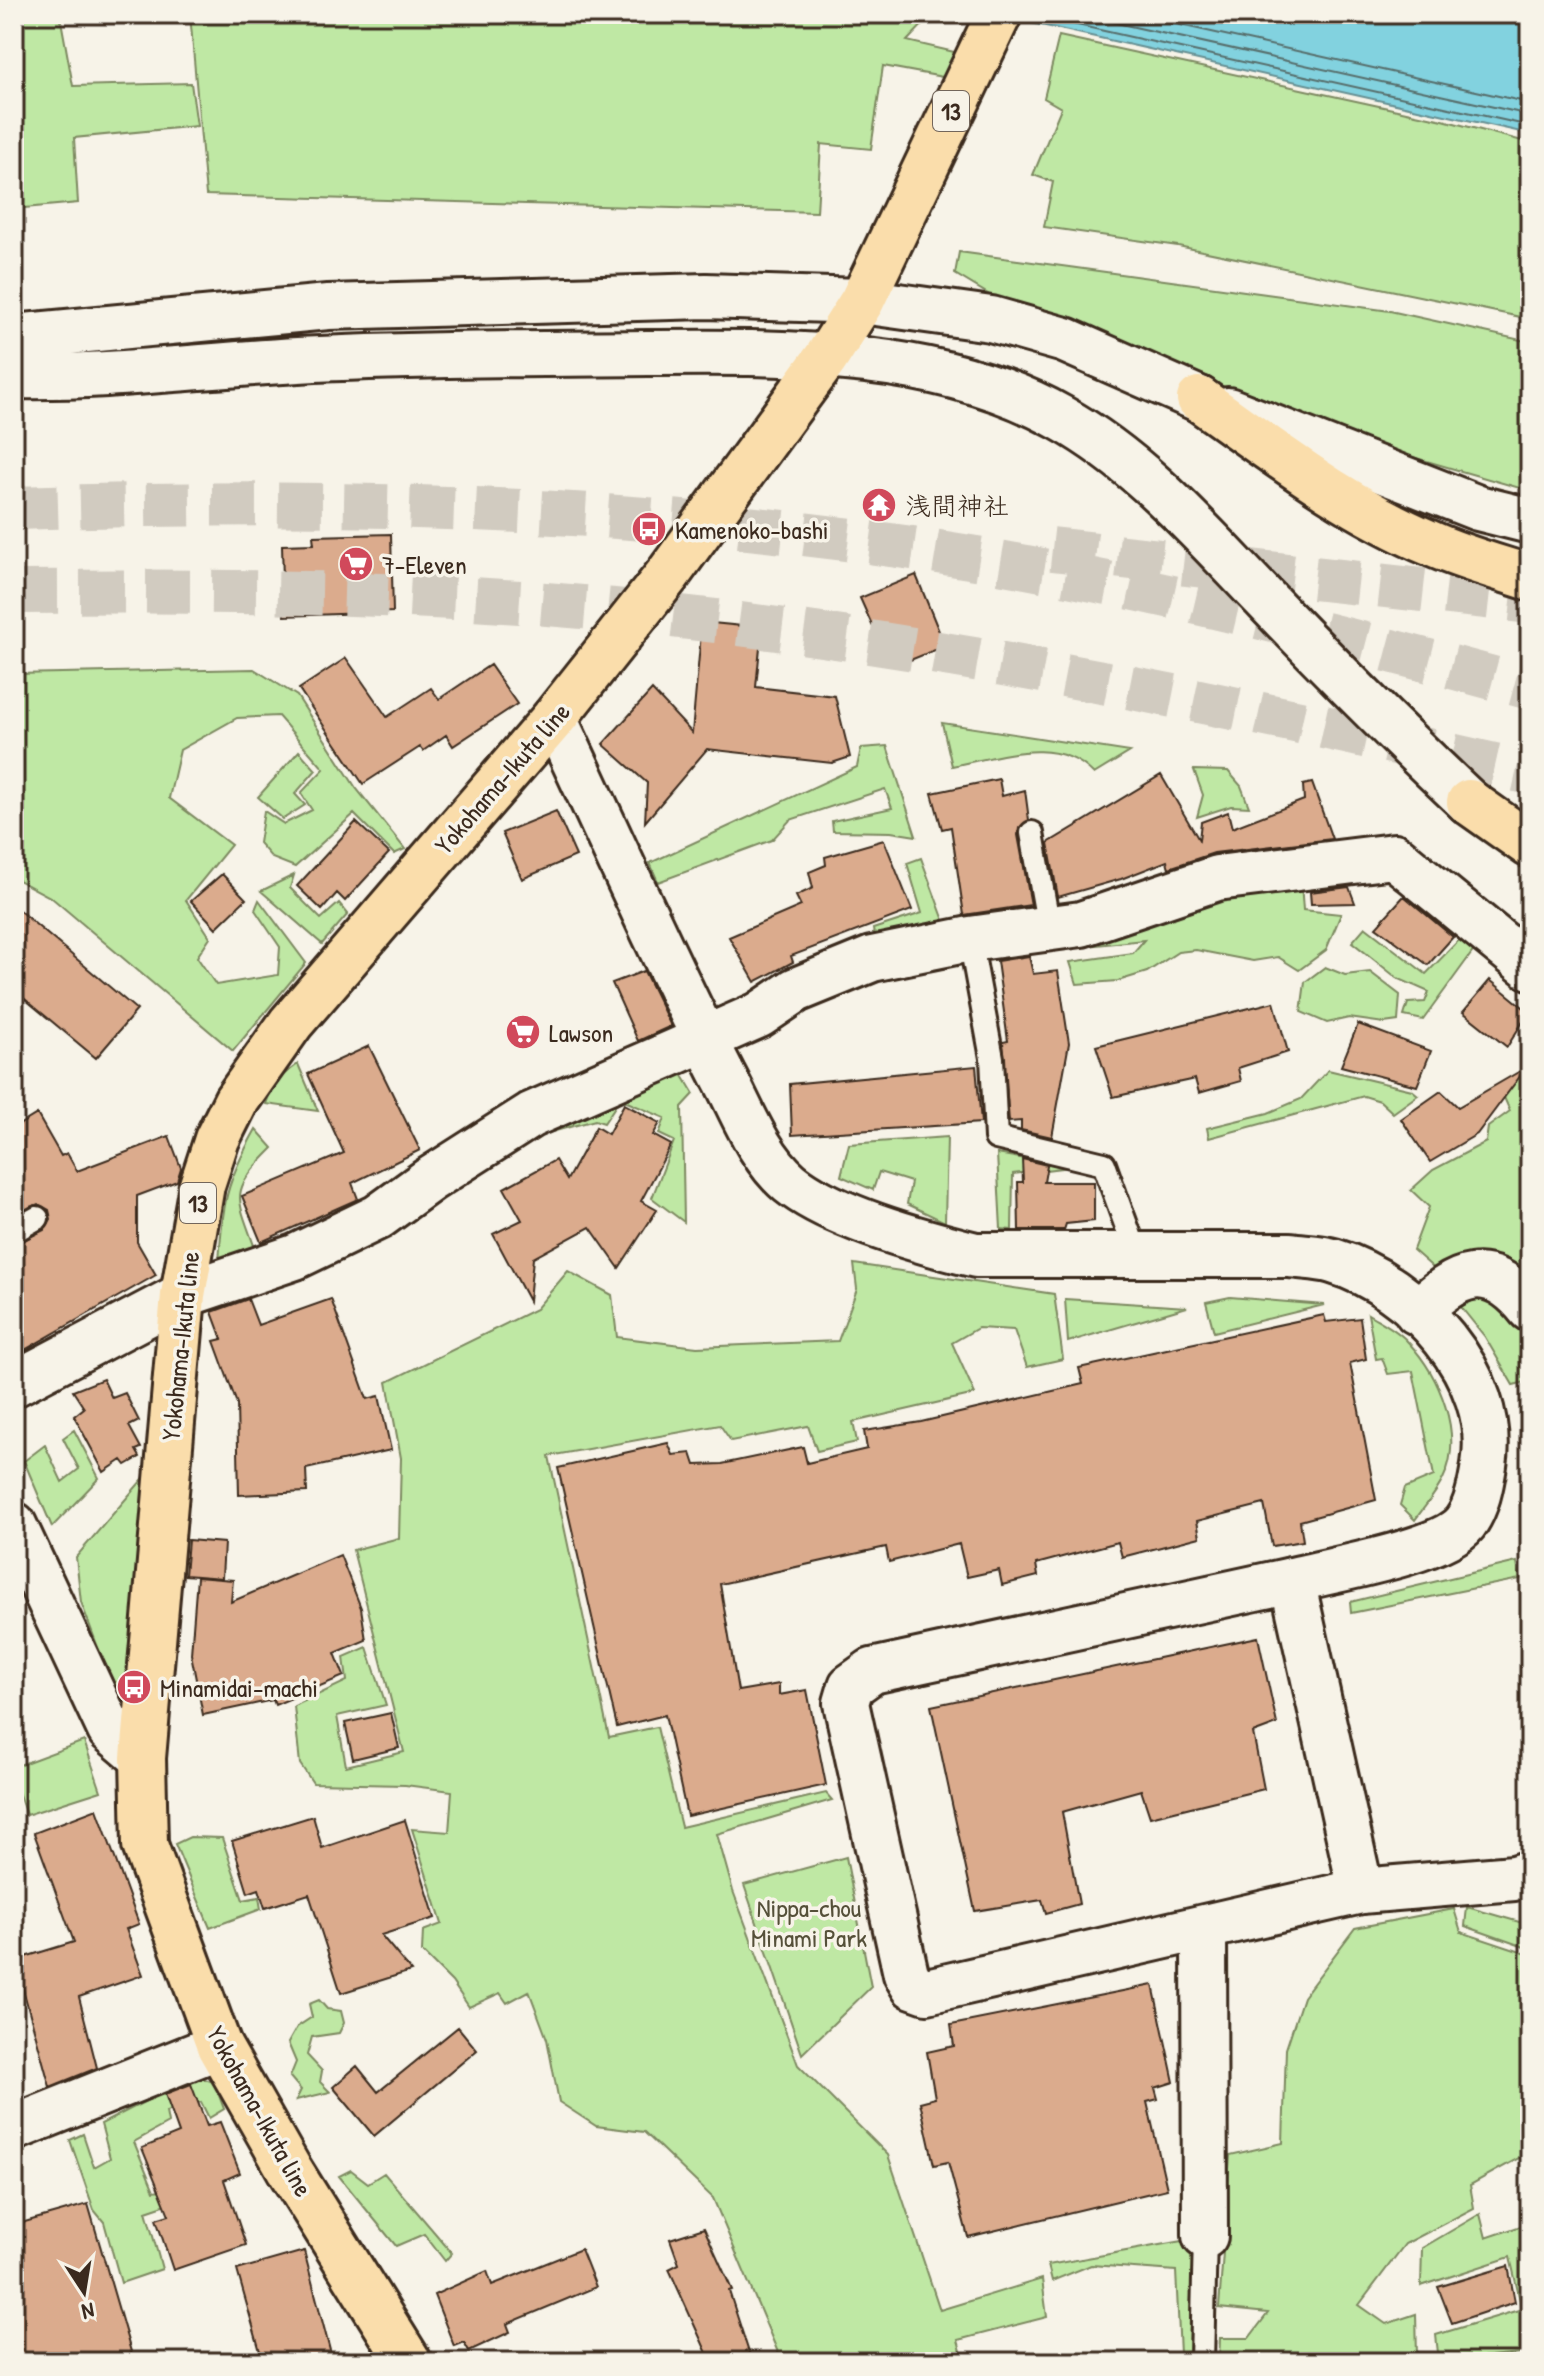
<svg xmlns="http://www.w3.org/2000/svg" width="1544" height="2376" font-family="'Patrick Hand','Klee One',sans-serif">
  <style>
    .green { fill: #bfe8a4; stroke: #7d8961; stroke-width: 2 }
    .water { fill: #82d2df; stroke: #668f92; stroke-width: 2 }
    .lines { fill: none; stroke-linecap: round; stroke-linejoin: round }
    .shore { stroke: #576d6b; stroke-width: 2 }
    .building { fill: #dbab8d; stroke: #3b2a1e; stroke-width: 2 }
    .highway-tunnel { stroke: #d1cbc0; stroke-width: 44; stroke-dasharray: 44 22; stroke-linecap: butt }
    .lane-casing { stroke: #3b2a1e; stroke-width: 28 }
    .street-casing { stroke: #3b2a1e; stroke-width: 50 }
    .secondary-casing { stroke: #3b2a1e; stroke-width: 50 }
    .primary-casing { stroke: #3b2a1e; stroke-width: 50 }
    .highway-casing { stroke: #3b2a1e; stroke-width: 50 }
    .lane { stroke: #f7f3e8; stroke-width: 22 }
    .street { stroke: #f7f3e8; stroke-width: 44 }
    .secondary { stroke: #f7f3e8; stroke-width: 44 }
    .primary { stroke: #faddab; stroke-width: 44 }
    .highway { stroke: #faddab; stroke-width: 44 }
    .labels { text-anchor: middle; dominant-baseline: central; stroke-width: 7; stroke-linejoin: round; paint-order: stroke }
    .shield { fill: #f7f3e8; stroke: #73665b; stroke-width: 2 }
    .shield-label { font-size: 24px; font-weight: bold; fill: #3b2a1e }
    .poi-label { font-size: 26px; fill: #3b2a1e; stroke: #f7f3e8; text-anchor: start }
    .street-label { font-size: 26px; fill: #3b2a1e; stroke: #f7f3e8 }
    .park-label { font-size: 26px; fill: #555039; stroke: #f7f3e8 }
  </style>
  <rect width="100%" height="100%" fill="#f7f3e8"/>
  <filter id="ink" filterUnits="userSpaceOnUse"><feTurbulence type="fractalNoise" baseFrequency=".0125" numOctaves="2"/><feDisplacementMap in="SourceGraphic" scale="16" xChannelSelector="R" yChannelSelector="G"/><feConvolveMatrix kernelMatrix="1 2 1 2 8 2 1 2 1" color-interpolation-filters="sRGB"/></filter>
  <g filter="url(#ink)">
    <path class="green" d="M14,14H65L60,15L73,86L191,83L197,126L74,138L78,203L14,209Z
      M190,14H940L927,20L907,41L967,55L959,80L883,66L871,149L821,144L817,212L206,195Z
      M1059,36L1443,120L1530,143V319L1178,246L1044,227L1053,182L1033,175L1061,108L1044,98Z
      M959,252L1390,311L1530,342V491L1378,447L1287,408L1220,390L1023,315L955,274Z
      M254,669L297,696L356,788L405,849L394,854L354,814L295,867L272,858L259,843L264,811L284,824L312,810L301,793L324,769L278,716L237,718L180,750L169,798L231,845L186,900L210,937L197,957L216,985L278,975L280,947L255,910L259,900L306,963L233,1051L52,898L14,878V674Z
      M942,723L1130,752L1094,774C1056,734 1000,757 952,766Z
      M887,746L916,836L891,832L833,831L832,821L892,808L885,789L790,820L772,840L658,882L650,863L857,767L861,748Z
      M299,751L316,770L295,794L305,805L283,819L258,797Z
      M1194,770L1228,771L1241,786L1249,807L1231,806L1197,817L1203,795Z
      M921,858L946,926L875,942L873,929L922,913L907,863Z
      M294,875L290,888L321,919L339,903L348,914L322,944L261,891Z
      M1301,883L1303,910L1341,914L1326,950L1299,970L1278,957L1253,961L1196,950L1178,952L1147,972L1118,981L1077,984L1070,962L1133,953L1144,940L1058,949L1191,900Z
      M1365,927L1426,974L1460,939L1474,950L1423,1020L1404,1016L1408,1003L1425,1002L1429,992L1397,978L1352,942Z
      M1325,967L1345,975L1370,972L1400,995L1398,1021L1384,1023L1349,1018L1327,1023L1301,1012L1305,982Z
      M1530,1061V1291L1438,1272L1413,1250L1429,1207L1411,1190L1433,1170L1486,1142L1488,1127L1510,1111L1502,1093Z
      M298,1064L318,1111L266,1104L274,1082Z
      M676,1064L694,1094L682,1107L684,1222L652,1198L674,1141L659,1134L665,1118L620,1099L604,1123L595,1120L501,1146Z
      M1328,1070L1412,1090L1418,1095L1393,1113L1380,1101L1364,1096L1209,1138L1207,1128L1268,1113L1301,1099Z
      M256,1129L273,1148C228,1193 236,1194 256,1251L219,1264C222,1204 226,1182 256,1129Z
      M947,1137L945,1222L907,1204L911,1182L879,1172L873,1190L841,1176L849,1144Z
      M997,1154L1070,1167L1013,1174L1012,1230L1001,1229Z
      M854,1264L1054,1294L1063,1359L1027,1367L1014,1330L978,1328L952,1343L975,1394L853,1422L857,1442L817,1451L808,1426L731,1441L720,1425L549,1456L609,1737L657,1727L681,1827L826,1793L832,1800L717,1834L733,1891L798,2065L888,2155L940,2310L1042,2279L1047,2317L958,2340L964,2362H782L713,2198L644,2132L596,2126L559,2102L547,2039L529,1991L507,2003L500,1993L469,2007L452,1982L422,1952L423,1931L442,1924L412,1829L449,1832L452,1791L405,1785L313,1783L300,1764L294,1706L347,1681L344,1657L367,1647L386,1705L337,1716L346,1766L404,1752L353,1550L399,1538L401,1458L387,1382L536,1309L568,1271L612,1295L617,1337L697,1347L838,1341L857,1289Z
      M1476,1289L1530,1329V1381L1513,1385L1485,1337L1453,1297Z
      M1230,1297L1324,1305L1214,1332L1206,1302Z
      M1065,1299L1187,1307L1068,1342Z
      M1368,1314C1381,1322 1398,1330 1408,1342C1439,1375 1465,1435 1443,1479C1436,1494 1424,1507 1415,1520L1400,1505L1405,1488L1434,1476L1413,1371L1388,1374L1382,1358L1376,1359Z
      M74,1430L99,1478L52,1527L24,1461L45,1445L62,1482L79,1469L63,1438Z
      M148,1473L131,1704L120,1706L81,1602L76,1557Z
      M1517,1562L1520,1579L1351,1613L1350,1602Z
      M84,1741L101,1791L26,1815L14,1780V1767Z
      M190,1837L222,1838L243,1900L259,1897L261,1909L210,1928L175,1844Z
      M846,1857L871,1987L802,2054L744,1885Z
      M1467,1907L1530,1925V1949L1465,1926Z
      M1454,1909L1461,1932L1530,1955V2152L1470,2185L1474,2208L1405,2244L1359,2305L1386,2324L1416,2314L1417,2356L1383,2362H1219L1220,2338H1249L1268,2313L1219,2308L1230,2155L1283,2143L1286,2049L1303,1997L1355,1928Z
      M319,2000L327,2009L341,2011L344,2023L339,2033L312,2037L307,2055L322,2071L320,2082L330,2092L296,2100L301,2090L290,2077L296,2062L288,2043L297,2027L312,2017L309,2004Z
      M195,2076L214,2082L224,2109L209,2118L201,2102L166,2112L168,2123L134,2142L154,2191L167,2189L173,2202L146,2211L162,2269L121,2283L104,2222L94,2210L70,2140L83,2134L94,2167L110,2158L101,2124Z
      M351,2170L368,2183L384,2173L452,2253L445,2261L424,2234L396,2246L339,2176Z
      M1480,2214L1486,2238L1530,2223V2353L1439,2362L1436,2335L1522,2309L1510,2257L1421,2286L1422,2248Z
      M1193,2239L1189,2352L1180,2354L1176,2271L1091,2265L1052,2281L1048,2265Z"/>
    <path class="water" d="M988,14H1530V134L1055,28Z"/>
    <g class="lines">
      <path class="shore" d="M1028,14L1530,126
        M1076,14L1530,115
        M1131,14L1530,103"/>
    </g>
    <path class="building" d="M391,534L393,612L284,616L282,545L314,544L313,536Z
      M916,575L945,646L908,661L904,653L888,661L860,598Z
      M702,622L762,628L756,687L835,696L850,757L832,763L707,749L645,822L647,783L603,744L652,690L692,733Z
      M346,658L387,717L431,688L439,699L490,665L517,704L453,746L446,735L423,751L420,747L363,784L299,689Z
      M1161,775L1199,840L1201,822L1228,812L1232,828L1304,800L1303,785L1312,783L1332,839L1214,853L1169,868L1167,861L1121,879L1058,897L1048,843Z
      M999,779L1002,796L1025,790L1029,820L1019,828L1018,835L1031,905L964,915L951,827L942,829L932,793Z
      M556,811L576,856L522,879L502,833Z
      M356,822L389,853L345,901L337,893L322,910L297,886Z
      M884,840L912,910L791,956L793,962L755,982L729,937L801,906L796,896L813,888L809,872L826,865L825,857Z
      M222,874L246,899L216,928L191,901Z
      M1349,887L1355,903L1311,904L1310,892Z
      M1404,896L1453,937L1428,965L1376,927Z
      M14,906L137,1010L96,1058L14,990Z
      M1029,956L1033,974L1058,971L1069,1043L1052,1137L1021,1130V1121L1009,1122L1003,1042L1008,1041L997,961Z
      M644,971L671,1026L638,1041L612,983Z
      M1490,980L1529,1012L1507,1047L1463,1012Z
      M1274,1002L1288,1052L1238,1068L1241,1081L1199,1093L1195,1079L1113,1097L1096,1046Z
      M1358,1024L1431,1051L1417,1086L1341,1066Z
      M369,1046L420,1150L352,1183L358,1199L261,1242L242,1196L344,1153L308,1074Z
      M976,1066L981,1123L792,1135L790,1084Z
      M1527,1067L1477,1134L1430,1162L1401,1119L1441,1091L1458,1107Z
      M624,1104L660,1123L653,1135L671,1145L641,1201L657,1210L619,1268L590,1227L533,1258L529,1301L493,1234L522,1220L504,1188L555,1160L567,1180L596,1127L608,1134Z
      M37,1114L61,1156L67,1153L77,1171L169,1136L181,1168L177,1181L137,1196V1242L156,1275L14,1356V1245L44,1230L51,1219L49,1210L38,1204L14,1215V1128Z
      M1022,1159L1047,1165L1044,1182H1094V1221L1066,1224L1064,1230H1019L1018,1182H1023Z
      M248,1299L258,1325L331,1299L367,1399L379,1396L391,1450L306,1469L307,1492L239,1495L237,1404L214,1341L222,1339L212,1312Z
      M1324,1315L1326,1322L1360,1318L1366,1359L1350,1363L1376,1500L1300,1521L1303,1541L1272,1546L1264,1504L1197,1521L1200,1537L1122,1557L1118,1542L1036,1564L1038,1576L1002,1585L999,1570L967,1577L959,1544L889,1562L886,1547L720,1584L738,1691L779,1684V1695L807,1690L826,1785L687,1816L665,1715L617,1727L558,1468L668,1443L673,1455L691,1453L695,1465L722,1464L803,1447L807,1463L867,1449L864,1431L921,1422L1083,1384L1079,1368Z
      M103,1379L112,1398L125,1393L139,1421L129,1426L141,1448L136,1450L140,1457L126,1465L122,1460L104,1472L74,1416L84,1408L73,1391Z
      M188,1540L224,1543L222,1578L185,1575Z
      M340,1555L361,1608L366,1640L335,1653L344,1676L275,1705L273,1700L203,1715L191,1654L197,1577L233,1580L231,1602Z
      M1258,1637L1277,1724L1253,1733L1264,1789L1150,1817L1141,1790L1062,1812L1079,1904L1046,1913L1042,1900L975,1911L931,1706Z
      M391,1713L399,1748L353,1759L345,1723Z
      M97,1809L139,1924L126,1929L143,1975L79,1997L97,2068L50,2087L15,1960L74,1942L34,1833Z
      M313,1816L322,1848L405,1820L435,1918L381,1935L411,1971L341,1993L309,1894L265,1908L259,1889L248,1893L232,1841Z
      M1153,1985L1174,2082L1155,2088L1158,2099L1147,2102L1167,2189L968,2237L948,2162L934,2165L920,2102L935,2098L927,2052L954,2046L951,2025Z
      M458,2027L477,2050L374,2136L333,2087L357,2066L378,2092Z
      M191,2084L207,2126L220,2122L240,2173L224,2180L246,2245L173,2270L156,2219L169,2215L142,2148L179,2133L165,2094Z
      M88,2204L134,2362H14V2225Z
      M704,2228L732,2290L729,2291L752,2362H711L669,2269L679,2264L670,2239Z
      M581,2249L596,2287L507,2324L510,2332L469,2351L464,2342L454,2346L434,2295L487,2271L492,2285Z
      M304,2251L333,2362H263L237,2270Z
      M1508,2266L1515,2302L1452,2323L1438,2287Z"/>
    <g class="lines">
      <path class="highway-tunnel" d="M14,508C305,499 594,505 883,544C1101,573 1318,631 1530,688
        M1052,549L1530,602
        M14,592C214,591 414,590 614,610C923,640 1227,704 1530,773"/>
      <g class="lane-casing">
        <path id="lane" d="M1032,833L1049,928
          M970,939L992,1058L996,1138L1104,1164L1137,1255
          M14,1231L37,1218
          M1202,2362L1205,2236"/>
      </g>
      <g class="street-casing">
        <path id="street" d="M1228,410L1478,508L1530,521
          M554,718C610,837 663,958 723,1075C742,1110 758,1156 790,1183C832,1217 923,1242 976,1255H1290C1304,1257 1320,1257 1333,1261C1414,1285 1499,1376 1484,1465C1481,1484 1477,1507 1465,1523C1442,1552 1331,1570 1292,1580
          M1417,1312C1457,1274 1488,1257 1530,1309
          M14,1384L183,1295L295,1257L378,1217L429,1180L531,1115L759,1015L796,990L872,959L970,939L1081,924L1217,878L1394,856L1530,967
          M14,1525L110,1730L143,1758
          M1361,1891L1514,1878L1530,1873
          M1204,1930L1205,2236
          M14,2128L219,2046"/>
      </g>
      <g class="secondary-casing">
        <path id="secondary" d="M14,337L328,307L706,296L862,301L991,319L1065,340L1199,399
          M14,376C109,378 203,365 298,360C415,354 531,354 648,353C784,352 939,349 1061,418C1142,463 1204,536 1267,601C1333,670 1400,737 1469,802
          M1292,1580L1361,1891L927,1991L913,1986L906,1974L846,1703L851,1686L872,1671Z"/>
      </g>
      <g class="primary-casing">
        <path id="primary" d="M409,2362L289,2169L219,2046L145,1845L143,1758L183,1295L202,1185L217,1139L236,1101L291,1023L554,718L669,573L826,358L862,301L999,14"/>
      </g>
      <g class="highway-casing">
        <path id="highway" d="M1199,399C1273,451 1348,509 1432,544C1463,558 1497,567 1530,578
          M1469,802L1530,845"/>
      </g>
      <use href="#lane" class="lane"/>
      <use href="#street" class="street"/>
      <use href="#secondary" class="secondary"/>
      <use href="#primary" class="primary"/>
      <use href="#highway" class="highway"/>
    </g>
  </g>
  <defs>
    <g id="temple-disc" transform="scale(1.8)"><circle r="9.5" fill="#d1495b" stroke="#f7f3e8"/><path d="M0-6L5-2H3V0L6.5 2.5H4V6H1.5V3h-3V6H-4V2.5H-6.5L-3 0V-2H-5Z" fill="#fff"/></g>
    <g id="bus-disc" transform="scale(1.8)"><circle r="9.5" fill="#d1495b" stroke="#f7f3e8"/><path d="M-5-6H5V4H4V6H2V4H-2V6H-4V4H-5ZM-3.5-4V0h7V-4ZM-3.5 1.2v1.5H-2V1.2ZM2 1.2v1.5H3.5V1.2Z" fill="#fff"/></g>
    <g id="supermarket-disc" transform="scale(1.8)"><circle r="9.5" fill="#d1495b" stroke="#f7f3e8"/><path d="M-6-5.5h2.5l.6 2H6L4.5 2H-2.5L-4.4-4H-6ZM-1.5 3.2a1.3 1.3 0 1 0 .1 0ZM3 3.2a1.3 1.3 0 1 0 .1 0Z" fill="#fff"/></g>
  </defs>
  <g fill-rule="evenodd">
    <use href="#temple-disc" x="879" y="505"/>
    <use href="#bus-disc" x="649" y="529"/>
    <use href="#supermarket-disc" x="356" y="564"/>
    <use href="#supermarket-disc" x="523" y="1032"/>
    <use href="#bus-disc" x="134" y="1687"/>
  </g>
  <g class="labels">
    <g class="shield">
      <rect x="933" y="91" width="36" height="40" rx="6"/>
      <rect x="180" y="1183" width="36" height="40" rx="6"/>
    </g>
    <g class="shield-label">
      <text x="951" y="111">13</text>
      <text x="198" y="1203">13</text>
    </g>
    <g class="poi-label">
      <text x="905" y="505">浅間神社</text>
      <text x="675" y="529">Kamenoko-bashi</text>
      <text x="382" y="564">7-Eleven</text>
      <text x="549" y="1032">Lawson</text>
      <text x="160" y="1687">Minamidai-machi</text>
    </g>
    <g class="street-label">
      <text transform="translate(502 778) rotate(-49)">Yokohama-Ikuta line</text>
      <text transform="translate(180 1346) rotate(-84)">Yokohama-Ikuta line</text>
      <text transform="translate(260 2111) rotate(61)">Yokohama-Ikuta line</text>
    </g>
    <g class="park-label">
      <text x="809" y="1907">Nippa-chou<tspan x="809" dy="30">Minami Park</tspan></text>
    </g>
  </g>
  <rect width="1544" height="2376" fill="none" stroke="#f7f3e8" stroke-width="48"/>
  <rect x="24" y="24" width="1496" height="2328" fill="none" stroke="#3b2a1e" stroke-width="3" filter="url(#ink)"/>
  <g transform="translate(84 2292) rotate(168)" stroke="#f7f3e8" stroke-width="6" paint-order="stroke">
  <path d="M0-6L14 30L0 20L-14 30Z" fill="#3b2a1e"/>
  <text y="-12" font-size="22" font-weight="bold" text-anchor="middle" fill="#3b2a1e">N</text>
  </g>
</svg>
